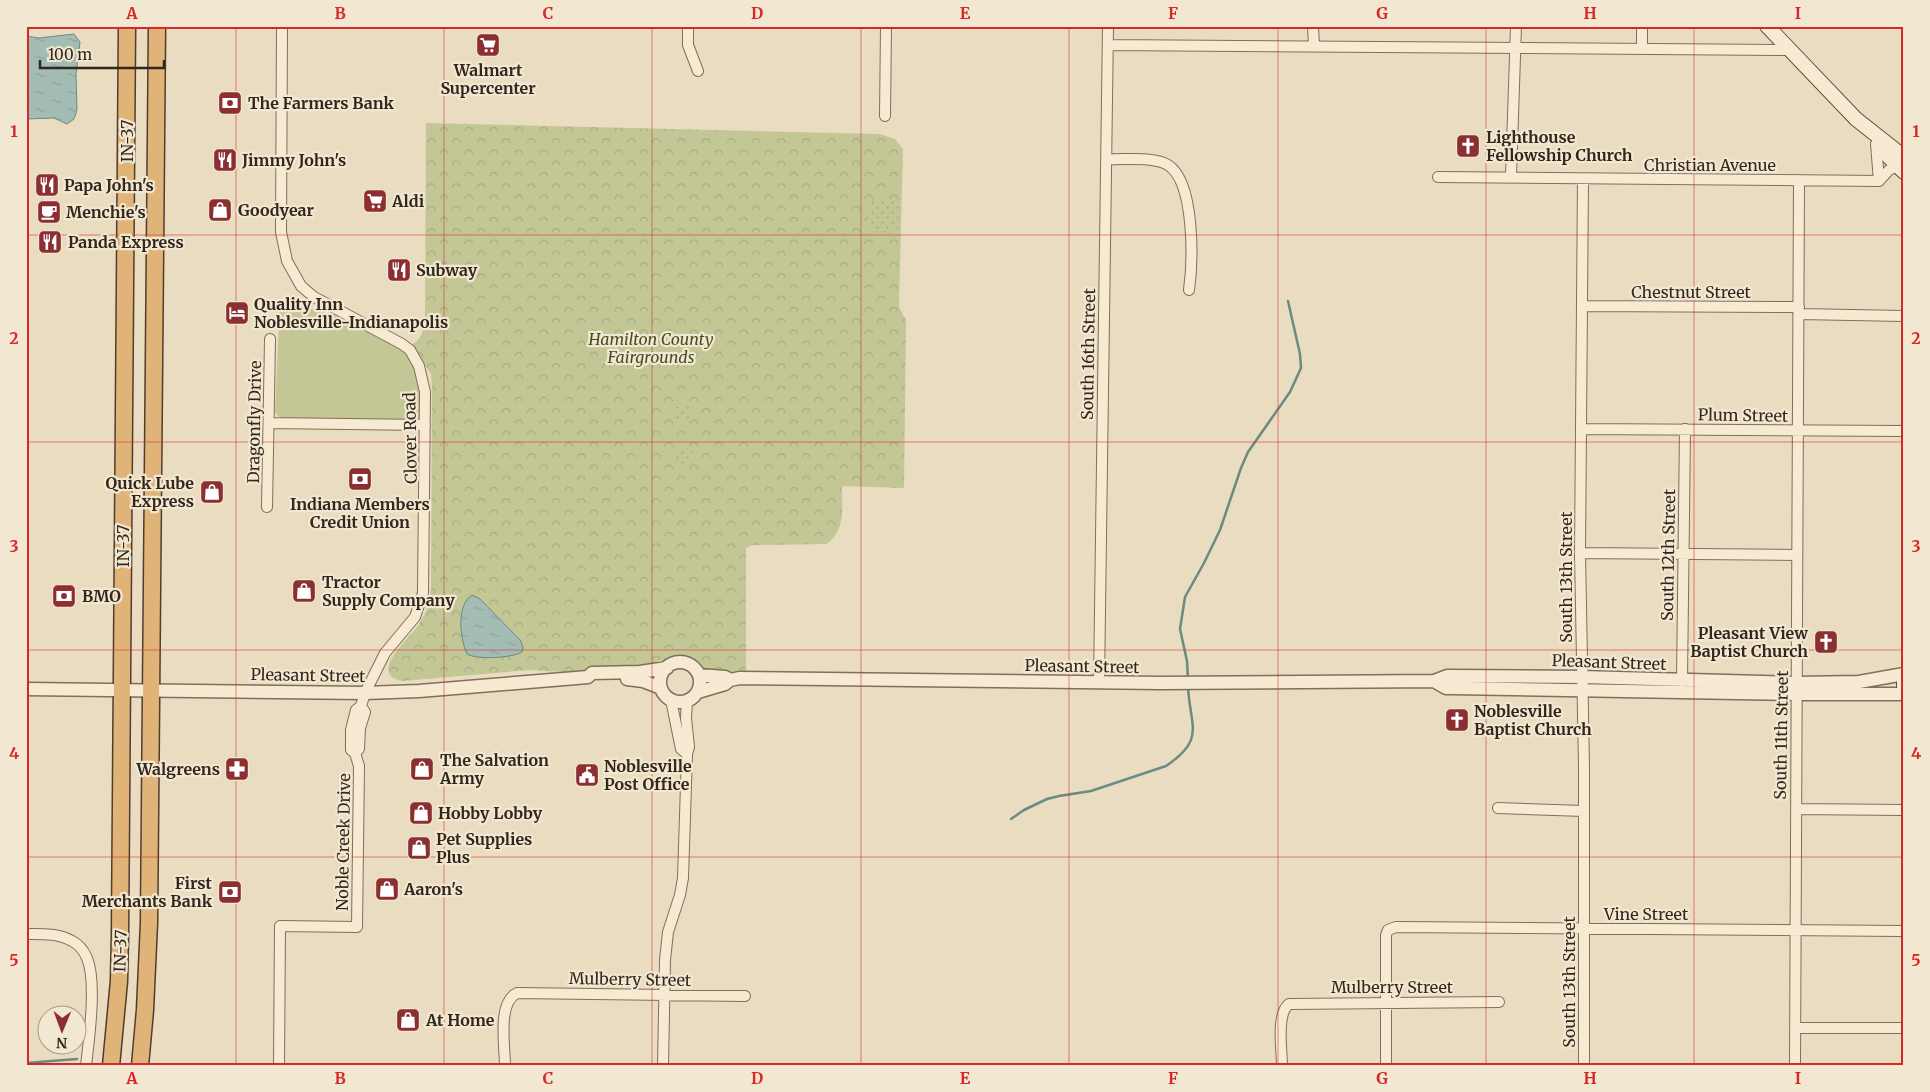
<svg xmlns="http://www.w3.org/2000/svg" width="1930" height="1092" viewBox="0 0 1930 1092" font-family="Merriweather,serif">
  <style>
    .grass { fill: #c3c796 }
    .park { fill: url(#park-crowns) }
    .garden { fill: url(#garden-dots) }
    .water { fill: url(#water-ripples); stroke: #6b8a81 }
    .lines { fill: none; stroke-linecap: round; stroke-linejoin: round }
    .stream { stroke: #6b8a81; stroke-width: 2.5 }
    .minor-casing { stroke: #826e5a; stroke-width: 12 }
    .tertiary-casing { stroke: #826e5a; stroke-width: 15 }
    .secondary-casing { stroke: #644f3d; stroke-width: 16 }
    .trunk-casing { stroke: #503d2e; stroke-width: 19 }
    .minor { stroke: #f6ead3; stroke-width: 10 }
    .tertiary { stroke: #f6ead3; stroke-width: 12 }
    .secondary { stroke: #f6ead3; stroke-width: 14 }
    .trunk { stroke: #e0b479; stroke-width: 16 }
    .grid { fill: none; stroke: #d62828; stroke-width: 1; stroke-opacity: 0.55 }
    .labels { text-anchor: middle; stroke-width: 4.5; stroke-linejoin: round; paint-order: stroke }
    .poi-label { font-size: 16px; font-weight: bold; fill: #33271d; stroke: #f2e7d0; text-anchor: start }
    .street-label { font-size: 16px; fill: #33271d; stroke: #f2e7d0 }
    .park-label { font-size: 16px; font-style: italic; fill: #454e25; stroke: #f2e7d0 }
    .neatline { fill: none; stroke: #d62828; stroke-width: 2 }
    .grid-label { font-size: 16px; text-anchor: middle; font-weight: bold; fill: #d62828 }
  </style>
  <defs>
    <pattern id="park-crowns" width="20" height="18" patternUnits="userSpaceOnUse" patternTransform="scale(1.25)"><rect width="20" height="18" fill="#c3c796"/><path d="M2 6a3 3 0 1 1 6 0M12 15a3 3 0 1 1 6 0" fill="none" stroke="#a8ab81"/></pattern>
    <pattern id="garden-dots" width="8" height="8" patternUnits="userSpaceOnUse" patternTransform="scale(1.25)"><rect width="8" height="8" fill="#c3c796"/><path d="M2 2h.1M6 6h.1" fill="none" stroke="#a8ab81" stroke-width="1.8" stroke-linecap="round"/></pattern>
    <pattern id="water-ripples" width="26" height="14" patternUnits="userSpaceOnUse" patternTransform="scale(1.25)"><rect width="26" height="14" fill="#a3bdb4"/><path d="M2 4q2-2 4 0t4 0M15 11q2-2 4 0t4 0" fill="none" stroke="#8da29a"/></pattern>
  </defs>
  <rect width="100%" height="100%" fill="#eadcc1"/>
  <path class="grass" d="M280 301 334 315 393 343C423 366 420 381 420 416L416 420 282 418 278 416 275 412Z"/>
  <path class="park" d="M426 123 880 134 895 139 903 149 899 307 906 320V326L904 488 842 486C842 508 846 529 827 544L753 545 746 548V672L707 673 698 666 684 660H673L645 670 564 672 529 670 403 681C365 675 412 636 419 624 427 612 430 602 431 587L432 388 431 374 411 345C423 339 424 329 425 316Z"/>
  <path class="garden" d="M869 200H899V231H869Z
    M676 407H692V420H676Z
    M676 448H693L692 465 676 464Z"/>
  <path class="water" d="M74 34 80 42 76 74 77 110 74 119 67 124 54 118 26 119V36L39 38Z
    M472 595 480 599 521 641 523 648 522 652C512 658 477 660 467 654 460 639 456 605 472 595Z"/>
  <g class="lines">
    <path class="stream" d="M1188 679 1187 661 1180 629 1185 597 1204 563 1220 530 1241 468 1248 452 1290 392 1301 368 1300 354 1288 301
      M1011 819 1024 810 1047 799 1059 796 1091 791 1166 766C1206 739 1190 727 1188 687
      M26 1063 77 1059"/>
    <defs>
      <path id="minor" d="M282 26 281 232 287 261 301 286 314 297 402 344 410 350 419 366 425 392 423 593 415 617 385 653 365 693 361 706 356 710 351 730V750L355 753 359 749 360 728 365 712 361 706
        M688 26V45L698 71
        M1313 26 1314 46
        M1642 26V48
        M1108 45 1790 50
        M885 116 886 26
        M1876 144 1879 181
        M1107 159C1123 160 1154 156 1168 165 1195 182 1193 261 1189 290
        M1511 176 1516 26
        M1438 177 1879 181
        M1583 179 1580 553 1584 766V1066
        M1879 181 1889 170 1898 166
        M1583 306 1799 307
        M1799 314 1904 316
        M269 423 425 425
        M1582 429 1904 431
        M267 507 270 339
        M1580 553 1797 555
        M1682 681 1685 429
        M1099 683 1108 26
        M671 700 681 749 687 754
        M1498 808 1584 811
        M1796 809 1904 810
        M26 934C41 934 58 933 72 941 78 944 84 951 87 958 97 982 89 1039 86 1066
        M1795 1028H1904
        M279 1066 280 926 357 927 359 766 355 753
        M505 1066C505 1046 497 1003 517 993L745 996
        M663 1066 665 960 668 932 680 895 683 878 687 754 689 747 686 718 687 701
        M1282 1066C1282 1050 1276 1014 1289 1004L1499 1002
        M1386 1066V935L1388 930 1396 927 1904 931
        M1795 1066 1799 180"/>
      <path id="tertiary" d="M660 682a20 20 0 1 1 40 0a20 20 0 1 1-40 0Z
        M699 675 725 677 730 680
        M627 679 643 681 661 688
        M1434 681 1446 688H1453L1797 694H1904
        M26 689 365 693 419 691 588 677 592 673 640 672 667 668
        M698 692 725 684 730 680 740 678 1161 683 1434 681 1447 676 1582 677 1797 683 1859 682 1904 674"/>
      <path id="secondary" d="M1767 26 1856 119 1904 157
        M1879 147 1904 172
        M1904 677V687"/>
      <path id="trunk" d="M111 1066 119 981 120 934 127 26
        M140 1066 145 1010 149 923 157 26"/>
    </defs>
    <use href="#minor" class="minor-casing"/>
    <use href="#tertiary" class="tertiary-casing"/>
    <use href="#secondary" class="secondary-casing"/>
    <use href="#trunk" class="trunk-casing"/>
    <use href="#minor" class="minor"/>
    <use href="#tertiary" class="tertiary"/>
    <use href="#secondary" class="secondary"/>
    <use href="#trunk" class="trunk"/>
  </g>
  <path class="grid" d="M236 26V1066M444 26V1066M652 26V1066M861 26V1066M1069 26V1066M1278 26V1066M1486 26V1066M1694 26V1066M26 235H1904M26 442H1904M26 650H1904M26 857H1904"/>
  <defs>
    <symbol id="supermarket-square" viewBox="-11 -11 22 22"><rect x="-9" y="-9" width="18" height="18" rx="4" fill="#8c2f32" stroke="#f2e7d0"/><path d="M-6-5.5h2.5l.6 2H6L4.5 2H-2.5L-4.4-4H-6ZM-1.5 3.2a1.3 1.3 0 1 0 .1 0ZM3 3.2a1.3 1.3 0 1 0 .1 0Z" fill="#fff"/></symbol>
    <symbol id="bank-square" viewBox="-11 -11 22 22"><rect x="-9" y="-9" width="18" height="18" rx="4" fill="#8c2f32" stroke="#f2e7d0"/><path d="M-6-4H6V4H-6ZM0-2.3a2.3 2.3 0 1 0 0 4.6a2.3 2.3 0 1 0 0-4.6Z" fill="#fff"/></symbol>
    <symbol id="church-square" viewBox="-11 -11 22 22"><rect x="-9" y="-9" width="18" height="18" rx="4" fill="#8c2f32" stroke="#f2e7d0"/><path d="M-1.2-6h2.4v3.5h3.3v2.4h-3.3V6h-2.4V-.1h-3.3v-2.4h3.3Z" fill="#fff"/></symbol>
    <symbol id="restaurant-square" viewBox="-11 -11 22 22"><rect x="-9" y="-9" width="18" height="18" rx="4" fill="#8c2f32" stroke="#f2e7d0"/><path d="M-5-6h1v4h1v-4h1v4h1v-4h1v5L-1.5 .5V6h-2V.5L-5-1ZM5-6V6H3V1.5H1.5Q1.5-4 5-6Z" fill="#fff"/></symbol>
    <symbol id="shop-square" viewBox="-11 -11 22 22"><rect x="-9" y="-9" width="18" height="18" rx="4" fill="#8c2f32" stroke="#f2e7d0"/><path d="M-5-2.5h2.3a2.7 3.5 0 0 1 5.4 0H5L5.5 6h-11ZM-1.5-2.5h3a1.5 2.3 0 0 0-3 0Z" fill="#fff"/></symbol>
    <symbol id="cafe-square" viewBox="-11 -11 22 22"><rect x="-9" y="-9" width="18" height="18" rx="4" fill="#8c2f32" stroke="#f2e7d0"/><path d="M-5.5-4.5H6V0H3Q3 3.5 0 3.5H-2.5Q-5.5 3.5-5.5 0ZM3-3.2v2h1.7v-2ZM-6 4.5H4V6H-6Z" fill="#fff"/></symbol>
    <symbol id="hotel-square" viewBox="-11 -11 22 22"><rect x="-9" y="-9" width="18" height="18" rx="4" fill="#8c2f32" stroke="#f2e7d0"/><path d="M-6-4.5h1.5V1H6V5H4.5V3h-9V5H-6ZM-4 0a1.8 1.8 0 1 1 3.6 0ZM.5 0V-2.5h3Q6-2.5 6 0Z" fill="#fff"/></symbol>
    <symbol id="pharmacy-square" viewBox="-11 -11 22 22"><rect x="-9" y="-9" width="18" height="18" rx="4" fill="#8c2f32" stroke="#f2e7d0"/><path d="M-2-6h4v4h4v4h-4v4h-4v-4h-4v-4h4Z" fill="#fff"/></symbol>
    <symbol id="civic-square" viewBox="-11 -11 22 22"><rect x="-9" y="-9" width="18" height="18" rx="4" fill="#8c2f32" stroke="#f2e7d0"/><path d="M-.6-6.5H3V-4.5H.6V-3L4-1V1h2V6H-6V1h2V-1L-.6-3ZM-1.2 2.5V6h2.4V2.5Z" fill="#fff"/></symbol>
  </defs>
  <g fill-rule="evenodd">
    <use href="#supermarket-square" x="474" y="31" width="28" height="28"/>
    <use href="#bank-square" x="216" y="89" width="28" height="28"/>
    <use href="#church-square" x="1454" y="132" width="28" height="28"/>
    <use href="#restaurant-square" x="211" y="146" width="28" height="28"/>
    <use href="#restaurant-square" x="33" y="171" width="28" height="28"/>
    <use href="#supermarket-square" x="361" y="187" width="28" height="28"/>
    <use href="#shop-square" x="206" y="196" width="28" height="28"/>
    <use href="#cafe-square" x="35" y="198" width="28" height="28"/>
    <use href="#restaurant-square" x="36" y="228" width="28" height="28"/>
    <use href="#restaurant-square" x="385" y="256" width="28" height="28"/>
    <use href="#hotel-square" x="223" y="299" width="28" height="28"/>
    <use href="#bank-square" x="346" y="465" width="28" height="28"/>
    <use href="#shop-square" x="198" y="478" width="28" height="28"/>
    <use href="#shop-square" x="290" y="577" width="28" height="28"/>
    <use href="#bank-square" x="50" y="582" width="28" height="28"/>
    <use href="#church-square" x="1812" y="628" width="28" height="28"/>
    <use href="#church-square" x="1443" y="706" width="28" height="28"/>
    <use href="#pharmacy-square" x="223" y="755" width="28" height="28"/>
    <use href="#shop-square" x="408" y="755" width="28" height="28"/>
    <use href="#civic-square" x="573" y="761" width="28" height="28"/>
    <use href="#shop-square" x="407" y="799" width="28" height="28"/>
    <use href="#shop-square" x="405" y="834" width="28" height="28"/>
    <use href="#shop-square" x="373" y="875" width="28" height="28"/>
    <use href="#bank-square" x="216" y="878" width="28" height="28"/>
    <use href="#shop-square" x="394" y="1006" width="28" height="28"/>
  </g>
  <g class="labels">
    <g class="poi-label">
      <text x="488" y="76" text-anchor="middle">Walmart<tspan x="488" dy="18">Supercenter</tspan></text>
      <text x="248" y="109">The Farmers Bank</text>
      <text x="1486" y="143">Lighthouse<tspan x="1486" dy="18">Fellowship Church</tspan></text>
      <text x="242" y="166">Jimmy John's</text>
      <text x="64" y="191">Papa John's</text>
      <text x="392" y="207">Aldi</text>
      <text x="238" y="216">Goodyear</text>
      <text x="66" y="218">Menchie's</text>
      <text x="68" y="248">Panda Express</text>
      <text x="416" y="276">Subway</text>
      <text x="254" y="310">Quality Inn<tspan x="254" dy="18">Noblesville-Indianapolis</tspan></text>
      <text x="194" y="489" text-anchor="end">Quick Lube<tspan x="194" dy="18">Express</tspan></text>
      <text x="360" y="510" text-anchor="middle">Indiana Members<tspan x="360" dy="18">Credit Union</tspan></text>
      <text x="322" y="588">Tractor<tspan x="322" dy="18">Supply Company</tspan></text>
      <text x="82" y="602">BMO</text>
      <text x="1808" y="639" text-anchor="end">Pleasant View<tspan x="1808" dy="18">Baptist Church</tspan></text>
      <text x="1474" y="717">Noblesville<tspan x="1474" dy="18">Baptist Church</tspan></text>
      <text x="440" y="766">The Salvation<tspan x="440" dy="18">Army</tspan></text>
      <text x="604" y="772">Noblesville<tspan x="604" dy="18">Post Office</tspan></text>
      <text x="220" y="775" text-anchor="end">Walgreens</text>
      <text x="438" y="819">Hobby Lobby</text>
      <text x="436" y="845">Pet Supplies<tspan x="436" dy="18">Plus</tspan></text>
      <text x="212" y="889" text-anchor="end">First<tspan x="212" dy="18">Merchants Bank</tspan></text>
      <text x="404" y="895">Aaron's</text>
      <text x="426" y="1026">At Home</text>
    </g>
    <g class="street-label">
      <text transform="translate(127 141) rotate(-90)" y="6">IN-37</text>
      <text x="1710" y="171">Christian Avenue</text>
      <text x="1691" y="298">Chestnut Street</text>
      <text transform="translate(1088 354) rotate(-89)" y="6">South 16th Street</text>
      <text transform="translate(1743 415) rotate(1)" y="6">Plum Street</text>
      <text transform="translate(254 422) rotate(-89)" y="6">Dragonfly Drive</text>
      <text transform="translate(410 438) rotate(-91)" y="6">Clover Road</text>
      <text transform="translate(123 546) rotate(-90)" y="6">IN-37</text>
      <text transform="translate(1668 555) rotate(-89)" y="6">South 12th Street</text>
      <text transform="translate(1566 577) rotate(-90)" y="6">South 13th Street</text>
      <text transform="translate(1609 662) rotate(2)" y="6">Pleasant Street</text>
      <text transform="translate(1082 666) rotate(1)" y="6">Pleasant Street</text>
      <text transform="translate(308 675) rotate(1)" y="6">Pleasant Street</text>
      <text transform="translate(1781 735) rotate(-89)" y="6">South 11th Street</text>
      <text transform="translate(343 842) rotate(-89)" y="6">Noble Creek Drive</text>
      <text x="1646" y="920">Vine Street</text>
      <text transform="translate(120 951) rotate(-88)" y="6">IN-37</text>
      <text transform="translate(630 979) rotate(1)" y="6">Mulberry Street</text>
      <text transform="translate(1569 982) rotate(-90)" y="6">South 13th Street</text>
      <text x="1392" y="993">Mulberry Street</text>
    </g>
    <g class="park-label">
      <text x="651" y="345">Hamilton County<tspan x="651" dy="18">Fairgrounds</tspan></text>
    </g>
  </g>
  <rect width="1930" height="1092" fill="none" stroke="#f2e7d0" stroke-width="55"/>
  <g transform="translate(62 1030) rotate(181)"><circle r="24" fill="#f2e7d0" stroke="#a69a88"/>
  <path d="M0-4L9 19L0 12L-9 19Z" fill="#8c2f32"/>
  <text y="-8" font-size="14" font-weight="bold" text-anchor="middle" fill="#33271d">N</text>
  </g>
  <path d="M40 60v8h124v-8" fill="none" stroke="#33271d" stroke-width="2.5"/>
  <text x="48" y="60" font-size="15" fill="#33271d" stroke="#f2e7d0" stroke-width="4" paint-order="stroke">100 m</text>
  <rect x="28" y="28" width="1874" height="1036" class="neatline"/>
  <g class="grid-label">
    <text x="132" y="19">A</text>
    <text x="340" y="19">B</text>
    <text x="548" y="19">C</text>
    <text x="757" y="19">D</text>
    <text x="965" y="19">E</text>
    <text x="1173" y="19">F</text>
    <text x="1382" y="19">G</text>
    <text x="1590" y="19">H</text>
    <text x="1798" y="19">I</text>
    <text x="14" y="137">1</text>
    <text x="1916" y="137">1</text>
    <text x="14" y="344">2</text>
    <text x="1916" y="344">2</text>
    <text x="14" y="552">3</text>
    <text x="1916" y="552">3</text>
    <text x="14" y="759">4</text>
    <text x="1916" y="759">4</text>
    <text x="14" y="966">5</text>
    <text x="1916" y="966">5</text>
    <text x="132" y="1084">A</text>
    <text x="340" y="1084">B</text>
    <text x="548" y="1084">C</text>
    <text x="757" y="1084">D</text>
    <text x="965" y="1084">E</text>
    <text x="1173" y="1084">F</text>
    <text x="1382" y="1084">G</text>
    <text x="1590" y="1084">H</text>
    <text x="1798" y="1084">I</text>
  </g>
</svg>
